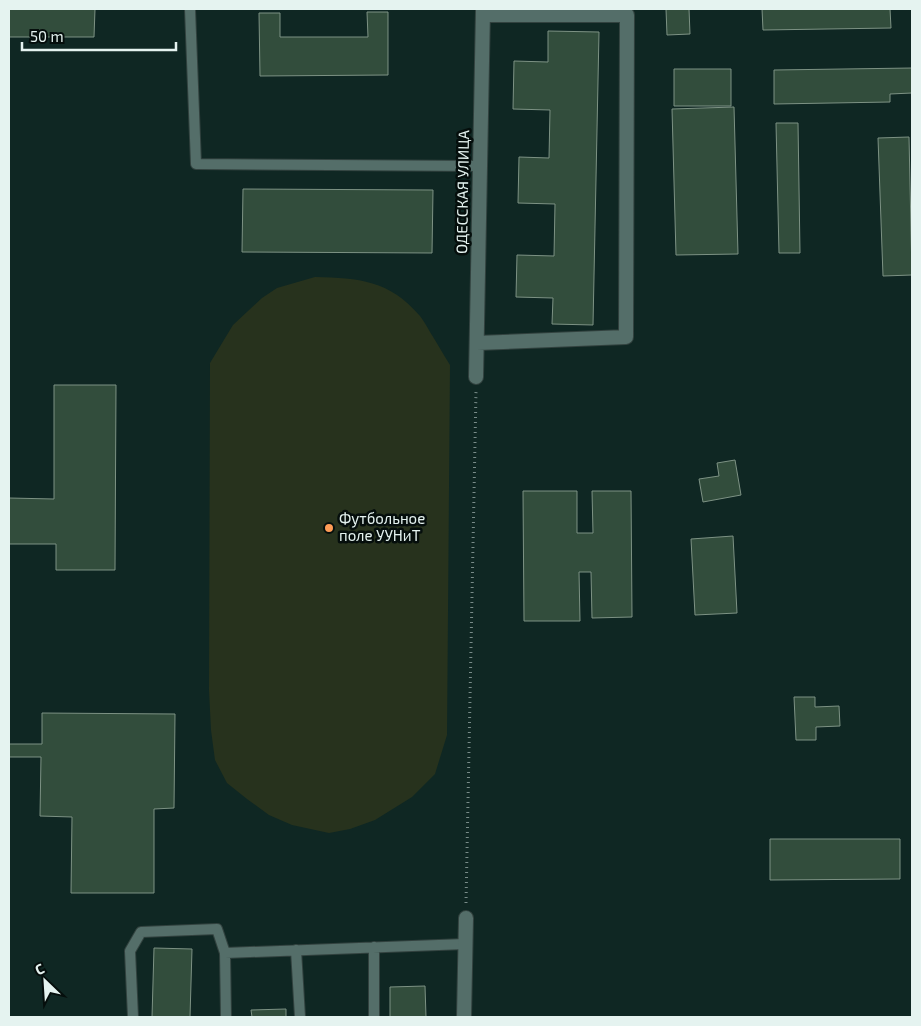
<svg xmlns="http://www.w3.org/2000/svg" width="921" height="1026" viewBox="0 0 921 1026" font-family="'Exo 2',sans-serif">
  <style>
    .green { fill: #27321d }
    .building { fill: #324d3c; stroke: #7d9284 }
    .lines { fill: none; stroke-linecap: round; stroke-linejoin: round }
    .service-casing { stroke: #32423f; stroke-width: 12 }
    .minor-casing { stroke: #32423f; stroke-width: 16 }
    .path { stroke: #798c89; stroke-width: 3; stroke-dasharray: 1 4; stroke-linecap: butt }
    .service { stroke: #546e69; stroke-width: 10 }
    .minor { stroke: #546e69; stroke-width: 14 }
    .poi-dot { fill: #fd9c56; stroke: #050e0c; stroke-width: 2 }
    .labels { text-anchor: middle; stroke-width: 5; stroke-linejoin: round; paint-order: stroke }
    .street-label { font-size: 15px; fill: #e5f3f0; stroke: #050e0c }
    .poi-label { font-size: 15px; fill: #e5f3f0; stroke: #050e0c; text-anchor: start }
  </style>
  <rect width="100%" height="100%" fill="#0f2723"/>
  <path class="green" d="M315 277C359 278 389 280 420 316 424 321 427 327 430 332 437 343 443 354 450 365L447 735 435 774 412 797 375 820 350 829 329 833 292 825 269 815 247 799 227 783 215 760 211 730 209 690 210 363 233 325 262 298 277 288Z"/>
  <path class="building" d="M9 9H95L94 37H9Z
    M666 9H689L690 34 667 35Z
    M762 9H890L891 28 763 30Z
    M367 12H388V75L260 76 259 13H280V37H368Z
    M548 31 599 32 593 325 552 324 553 298 516 297 517 255 554 256 555 204 518 203 519 157 549 158 550 110 513 109 514 61 548 62Z
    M912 68V93L890 94V102L774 104V70Z
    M674 69H731V106H674Z
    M734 107 738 254 676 255 672 109Z
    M776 123H798L800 253H779Z
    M909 137 912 275 883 276 878 138Z
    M243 189 433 190 432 253 242 252Z
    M54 385H116L115 570H56V544H9V498L54 499Z
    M735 460 741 495 703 502 699 479 719 476 717 463Z
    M523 491H577V533H593L592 491H631L632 617 592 618 591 572H579L580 621H524Z
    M733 536 737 613 695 615 691 539Z
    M794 697H815V707L839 706 840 726 816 727V740H796Z
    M42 713 175 714 174 808 154 809V893H71L72 817 40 816 41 757H9V744H42Z
    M770 839H900V879L770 880Z
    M154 948 192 949 190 1017H152Z
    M425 986 426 1017H390V987Z
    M286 1009V1017H252L251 1010Z"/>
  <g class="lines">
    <defs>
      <path id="service" d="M190 9 196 164 480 166
        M374 947V1017
        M296 950 300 1017
        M225 953 226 1017
        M133 1017 130 951 141 932 217 929 225 953 465 944"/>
      <path id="minor" d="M477 343 626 337 627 15H483
        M476 377 483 9
        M464 1017 466 918"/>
    </defs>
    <use href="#service" class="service-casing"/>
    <use href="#minor" class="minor-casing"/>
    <path class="path" d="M466 903 476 392"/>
    <use href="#service" class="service"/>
    <use href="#minor" class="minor"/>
  </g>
  <circle class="poi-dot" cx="329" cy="528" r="5"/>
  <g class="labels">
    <g class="street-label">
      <text transform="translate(463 192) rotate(-89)" y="5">ОДЕССКАЯ УЛИЦА</text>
    </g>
    <g class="poi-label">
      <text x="339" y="524">Футбольное<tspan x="339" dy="17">поле УУНиТ</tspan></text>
    </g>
  </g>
  <rect width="921" height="1026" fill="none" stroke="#e5f3f0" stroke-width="20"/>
  <g transform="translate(45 981) rotate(335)" stroke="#050e0c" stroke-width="4" paint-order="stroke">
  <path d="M0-4L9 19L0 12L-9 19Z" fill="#e5f3f0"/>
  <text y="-8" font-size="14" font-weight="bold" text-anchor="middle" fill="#e5f3f0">С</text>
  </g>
  <path d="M22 42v8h154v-8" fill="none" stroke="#e5f3f0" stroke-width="2.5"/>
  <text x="30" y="42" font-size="15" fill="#e5f3f0" stroke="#050e0c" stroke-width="4" paint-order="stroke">50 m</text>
</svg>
